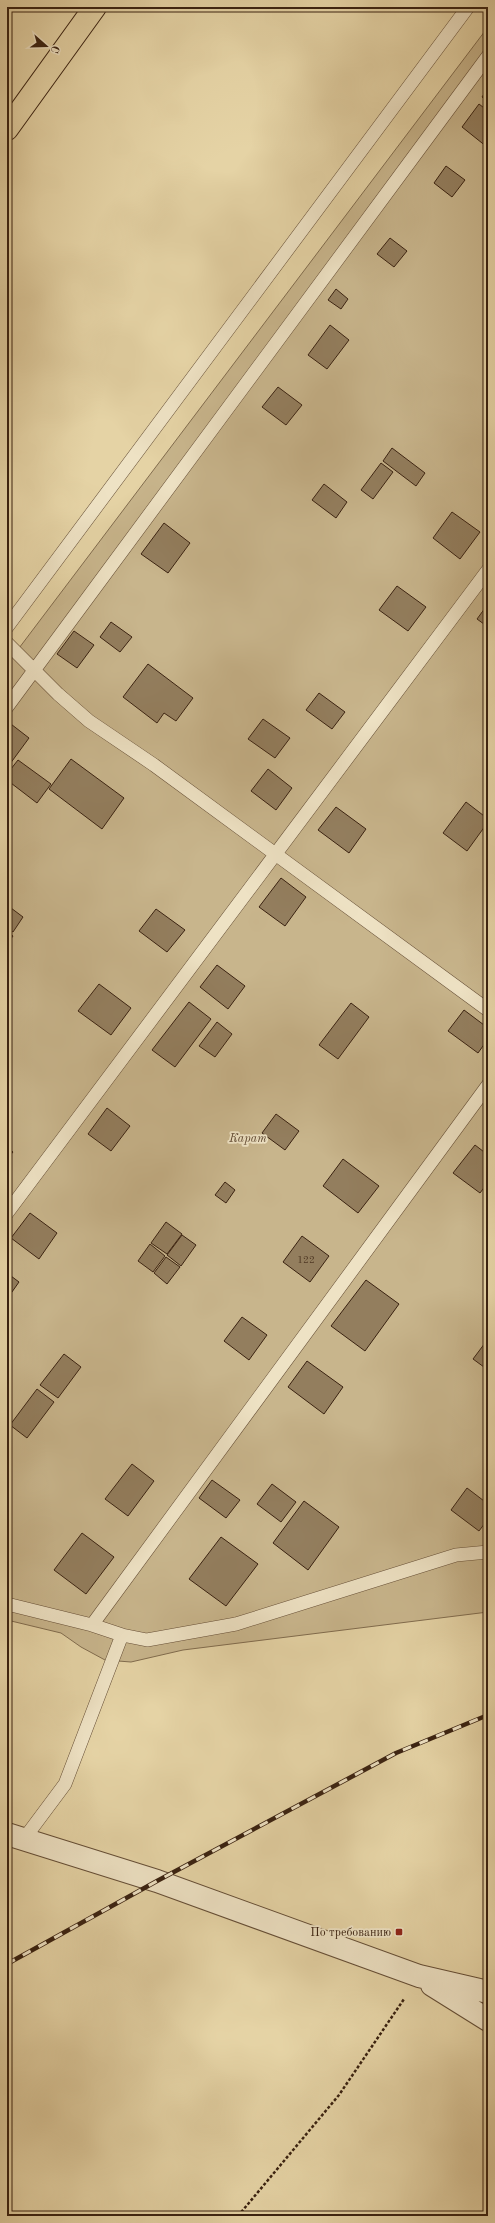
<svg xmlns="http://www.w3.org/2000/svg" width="495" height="2223" viewBox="0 0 495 2223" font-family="'Old Standard TT',serif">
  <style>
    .green { fill: #c8b58c; stroke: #816c4e }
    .building { fill: #937e5e; stroke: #3a2211 }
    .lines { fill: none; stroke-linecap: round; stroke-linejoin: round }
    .lane-casing { stroke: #654e36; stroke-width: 14 }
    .street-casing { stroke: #654e36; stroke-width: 24 }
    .primary-casing { stroke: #3a2211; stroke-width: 24 }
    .path { stroke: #3a2211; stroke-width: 2.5; stroke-dasharray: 3 2; stroke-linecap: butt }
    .lane { stroke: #eee2c4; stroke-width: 13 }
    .street { stroke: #eee2c4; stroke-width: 22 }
    .primary { stroke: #e5d3a5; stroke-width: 22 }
    .rail-casing { stroke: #3a2211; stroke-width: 4.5 }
    .rail { stroke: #eee2c4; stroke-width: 3; stroke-dasharray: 9; stroke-linecap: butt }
    .poi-dot { fill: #8f2418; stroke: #eee2c4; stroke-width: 1.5 }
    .labels { text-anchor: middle; stroke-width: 3.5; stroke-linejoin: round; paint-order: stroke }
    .number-label { font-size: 10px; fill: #503924 }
    .park-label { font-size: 12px; font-style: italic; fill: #5e4730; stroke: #eee2c4 }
    .poi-label { font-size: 12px; fill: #3a2211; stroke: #eee2c4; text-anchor: end }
  </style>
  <rect width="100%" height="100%" fill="#e5d3a5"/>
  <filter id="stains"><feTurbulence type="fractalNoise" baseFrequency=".005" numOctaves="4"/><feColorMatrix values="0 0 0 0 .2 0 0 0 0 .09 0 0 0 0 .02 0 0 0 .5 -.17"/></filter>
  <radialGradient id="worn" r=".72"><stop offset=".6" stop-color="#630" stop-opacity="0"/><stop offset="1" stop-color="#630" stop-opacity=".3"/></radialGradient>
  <path class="green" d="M488 27V1612L183 1650 131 1662 105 1660 81 1647 61 1633 7 1620V664Z"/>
  <path class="building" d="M488 88V102L482 97Z
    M479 104 488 111 487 147 462 127Z
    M446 166 465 180 452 197 434 183Z
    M390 238 407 251 394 267 377 254Z
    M336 289 348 299 341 309 328 300Z
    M330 325 349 340 327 369 308 355Z
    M278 387 302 405 286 425 262 407Z
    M392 448 425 473 416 486 383 461Z
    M381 463 393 472 373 499 361 490Z
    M324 484 347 502 336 518 312 500Z
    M452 512 480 532 460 559 433 538Z
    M164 523 190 543 168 573 141 554Z
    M397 586 426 607 408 631 379 610Z
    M488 604V627L477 619Z
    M111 622 132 637 120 652 100 637Z
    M74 631 94 645 77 668 57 654Z
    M148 664 193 698 176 721 164 713 157 723 123 697Z
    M319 693 345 712 332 729 306 710Z
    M263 719 290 738 275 758 248 739Z
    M7 721 29 738 7 768Z
    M71 759 124 798 102 829 49 789Z
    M18 760 51 784 37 803 7 780V774Z
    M268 769 292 788 276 810 251 791Z
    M466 802 488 819V822L467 851 443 833Z
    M336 807 366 829 349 853 318 830Z
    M281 878 306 897 285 926 259 907Z
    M7 905 23 917 13 932 7 928Z
    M156 909 185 930 167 952 139 931Z
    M7 932 13 936 7 944Z
    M217 965 245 986 228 1009 200 987Z
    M99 984 131 1008 111 1035 78 1011Z
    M189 1002 211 1019 175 1067 152 1050Z
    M351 1003 369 1017 338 1059 319 1045Z
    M464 1010 488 1028V1039L478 1053 448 1031Z
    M217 1022 232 1034 215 1057 199 1046Z
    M107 1108 130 1126 111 1151 88 1134Z
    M276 1114 299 1131 285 1150 262 1133Z
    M475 1145 488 1155V1187L486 1185 480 1193 453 1173Z
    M7 1147 13 1152 7 1159Z
    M343 1159 379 1186 358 1213 323 1186Z
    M225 1182 235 1190 226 1203 215 1195Z
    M30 1213 57 1233 39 1259 11 1238Z
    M166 1222 182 1234 167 1254 151 1243Z
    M182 1235 196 1245 181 1266 167 1255Z
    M302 1236 329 1256 310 1282 283 1262Z
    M150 1244 165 1256 153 1272 138 1261Z
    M166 1257 180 1267 167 1284 154 1273Z
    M7 1273 19 1282 7 1299Z
    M366 1280 399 1304 365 1351 331 1326Z
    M242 1317 267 1335 249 1360 224 1341Z
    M488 1339V1370L473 1359Z
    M64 1354 81 1367 58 1398 40 1385Z
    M307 1361 343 1387 324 1414 288 1387Z
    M37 1389 54 1402 27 1438 10 1425Z
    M132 1464 154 1481 128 1516 105 1499Z
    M212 1480 240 1500 226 1518 199 1498Z
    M272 1484 296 1502 281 1522 257 1504Z
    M467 1488 488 1504V1519L479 1531 451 1510Z
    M304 1501 339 1527 308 1570 273 1543Z
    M82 1533 114 1557 86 1594 54 1570Z
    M221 1537 258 1564 226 1606 189 1579Z"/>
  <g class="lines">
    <defs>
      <path id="lane" d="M7 627 468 7
        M7 643 58 694 89 721 154 765 488 1010
        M7 707 488 56
        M7 1213 488 570
        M7 1604 92 1625 122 1635 147 1640 236 1624 456 1555 488 1552
        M92 1625 488 1085
        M24 1839 65 1784 122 1635"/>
      <path id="street" d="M7 1834 157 1881 419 1976 488 1992
        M432 1985 488 2020"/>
      <path id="primary" d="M7 129 95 7"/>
    </defs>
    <use href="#lane" class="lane-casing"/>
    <use href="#street" class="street-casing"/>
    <use href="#primary" class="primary-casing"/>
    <path class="path" d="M238 2216 339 2095 404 1999"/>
    <use href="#lane" class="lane"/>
    <use href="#street" class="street"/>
    <use href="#primary" class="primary"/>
    <defs>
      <path id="rail" d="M7 1964 157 1881 396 1753 488 1715"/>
    </defs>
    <use href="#rail" class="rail-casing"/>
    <use href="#rail" class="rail"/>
  </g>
  <rect class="poi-dot" x="395" y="1928" width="8" height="8" rx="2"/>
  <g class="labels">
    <g class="number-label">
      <text x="306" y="1263">122</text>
    </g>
    <g class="park-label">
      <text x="248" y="1142">Карат</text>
    </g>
    <g class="poi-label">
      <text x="391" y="1936">По требованию</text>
    </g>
  </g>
  <rect width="495" height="2223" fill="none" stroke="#e5d3a5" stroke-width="24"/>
  <rect x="8" y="8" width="479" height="2207" fill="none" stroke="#3a2211" stroke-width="2"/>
  <rect x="12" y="12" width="471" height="2199" fill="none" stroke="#3a2211"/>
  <g transform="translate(46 46) rotate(110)" stroke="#eee2c4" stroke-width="3" paint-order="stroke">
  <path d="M0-3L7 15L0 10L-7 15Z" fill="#3a2211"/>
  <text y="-6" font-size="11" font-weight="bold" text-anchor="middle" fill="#3a2211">С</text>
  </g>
  <rect width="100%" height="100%" filter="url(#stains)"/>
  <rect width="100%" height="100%" fill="url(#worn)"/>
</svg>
